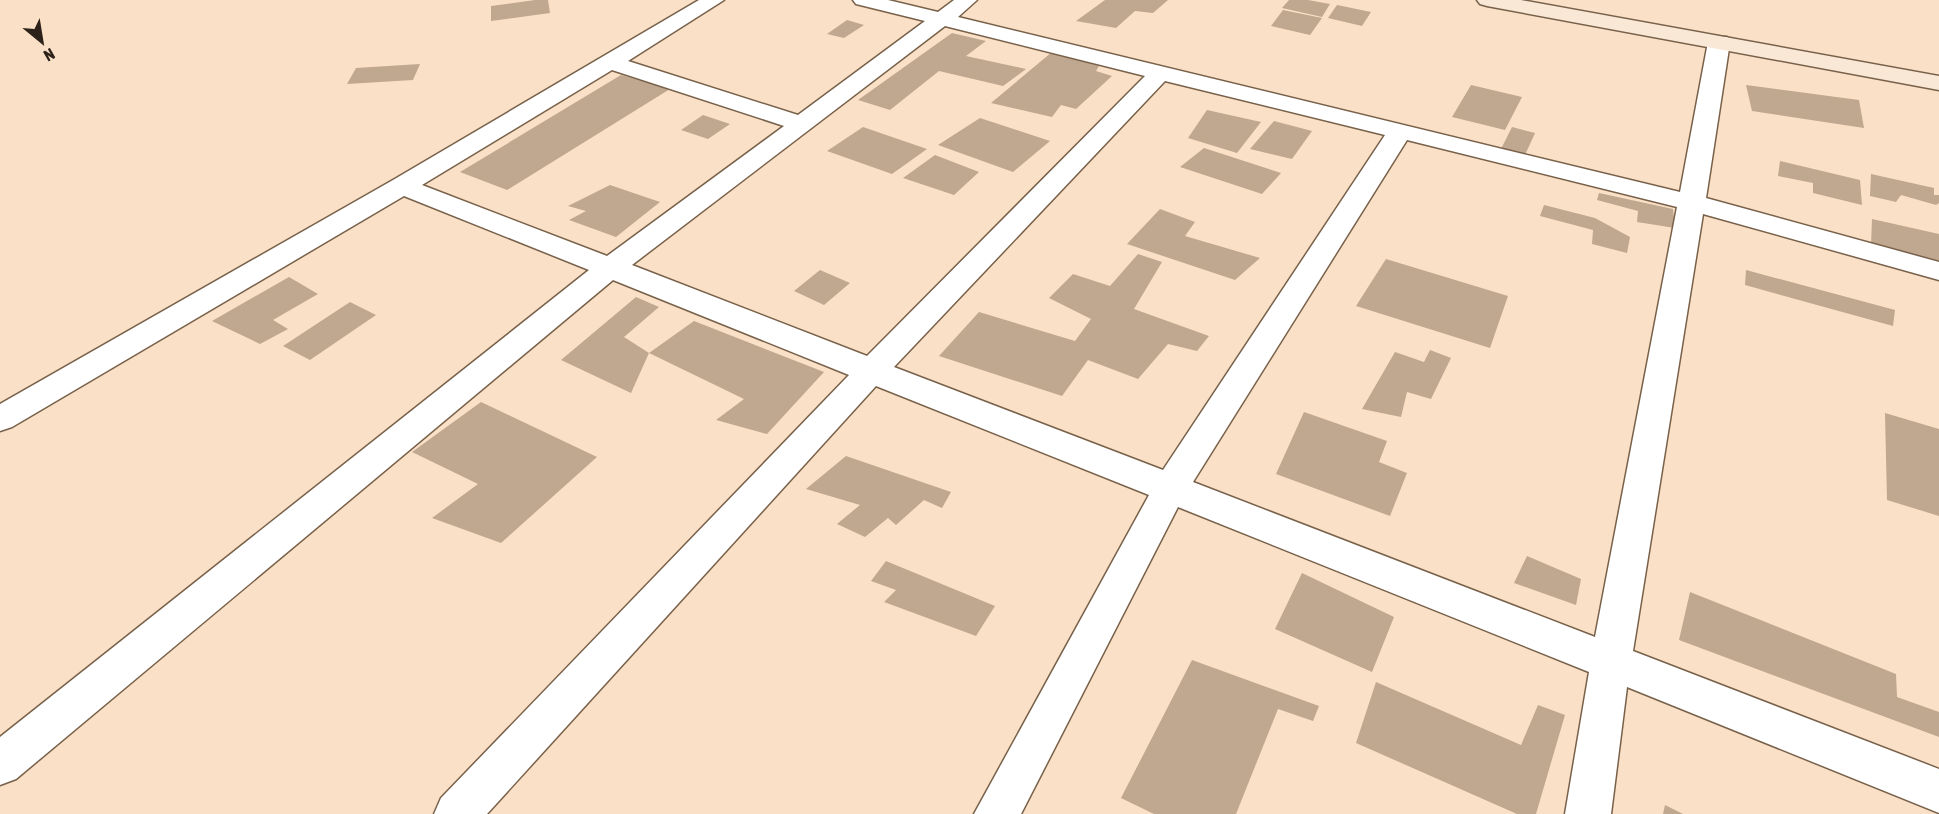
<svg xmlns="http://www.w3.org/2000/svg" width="1939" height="814" viewBox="0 0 1939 814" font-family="'Asap Condensed',sans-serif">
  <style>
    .building { fill: #c0a78f }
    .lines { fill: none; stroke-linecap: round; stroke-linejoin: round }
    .minor-casing { stroke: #78614a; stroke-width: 3 }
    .secondary-casing { stroke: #78614a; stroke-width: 3 }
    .minor { fill: #fff; fill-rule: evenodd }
    .secondary { fill: #fae8d6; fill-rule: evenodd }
  </style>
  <rect width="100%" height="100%" fill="#fae0c6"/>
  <path class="building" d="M535 0H548L550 13 491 21V6Z
    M1105 0H1168L1153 13 1135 11 1116 28 1076 21Z
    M1289 0H1308L1330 4 1322 17 1282 8Z
    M1337 5 1371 12 1362 26 1328 18Z
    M1283 10 1322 18 1310 35 1271 26Z
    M847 20 864 25 844 38 827 34Z
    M952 33 986 41 966 56 1026 69 1003 86 939 71 890 110 858 100Z
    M1052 52 1099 66 1096 71 1112 76 1076 109 1061 105 1052 117 991 103Z
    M420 64 413 80 347 84 356 68Z
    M621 75 670 89 507 190 460 172Z
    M1471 85 1522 97 1505 130 1452 117Z
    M1746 85 1859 100 1864 128 1752 111Z
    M1207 110 1261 122 1237 153 1188 138Z
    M703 115 730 124 708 139 681 130Z
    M980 118 1050 141 1013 172 938 145Z
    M1274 121 1312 131 1292 159 1250 149Z
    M863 127 927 149 892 174 827 151Z
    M1512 127 1535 133 1525 155 1501 149Z
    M1204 148 1281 173 1262 194 1180 167Z
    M935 155 979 172 954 195 903 178Z
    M1780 161 1860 180 1862 205 1813 193V183L1778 176Z
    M1871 174 1934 188V195H1939V203L1936 205 1901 195 1896 202 1870 196Z
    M610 185 660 202 616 237 569 220 586 211 568 206Z
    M1599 193 1673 209 1675 228 1637 222 1638 211 1597 200Z
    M1544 205 1595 218 1630 237 1627 253 1592 244 1593 230 1540 216Z
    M1160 209 1195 222 1185 236 1260 258 1235 280 1127 244Z
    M1872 219 1939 234V261L1871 245Z
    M1138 254 1162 262 1134 309 1209 336 1197 351 1168 344 1138 379 1088 360 1062 396 939 356 979 312 1075 341 1091 319 1049 298 1073 274 1110 286Z
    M1386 259 1508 296 1490 348 1356 306Z
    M820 270 850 283 824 305 794 291Z
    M1746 270 1895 310 1893 326 1745 285Z
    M289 277 318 294 273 320 288 329 260 344 212 321Z
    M636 297 659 307 624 337 649 353 631 393 561 360Z
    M350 302 376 315 310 360 283 346Z
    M694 321 824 372 767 434 716 420 744 399 649 353Z
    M1430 350 1451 358 1431 399 1407 392 1401 417 1362 409 1395 352 1424 362Z
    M481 402 597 457 501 543 432 518 478 484 412 452Z
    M1304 412 1387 441 1379 462 1407 473 1390 516 1276 474Z
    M1885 413 1939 429V516L1887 500Z
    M846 456 951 492 942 508 924 500 896 525 888 518 865 537 837 524 860 505 806 489Z
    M1527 556 1581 579 1576 605 1514 583Z
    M886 561 995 606 976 636 884 602 896 590 871 581Z
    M1302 573 1394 617 1372 672 1275 629Z
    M1690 592 1896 674 1897 697 1939 712V737L1679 640Z
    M1192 660 1319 706 1313 721 1278 709 1236 814H1154L1121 798Z
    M1376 682 1521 745 1538 705 1565 715 1536 814H1517L1356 743Z
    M1665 805 1683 814H1663Z"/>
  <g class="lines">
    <defs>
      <path id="minor" d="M699 0H724L628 61 798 115 925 21 856 4 853 0H888L938 12 954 0H977L958 17 1680 192 1708 42 1711 37H1727L1730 42 1706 198 1939 262V280L1703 214 1633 651 1939 769V813L1627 687 1611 814H1565L1589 672 1178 507 1021 814H974L1149 495 876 386 487 814H434L441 798 849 375 613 280 16 779 0 785V737L589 270 404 196 12 427 0 431V404L393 180ZM945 26 1145 76 867 356 632 265ZM612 70 784 126 607 256 422 185ZM1165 81 1385 135 1163 470 894 367ZM1407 140 1677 207 1595 637 1193 482Z"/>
      <path id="secondary" d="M1477 0H1521L1939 76V90L1487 6 1480 4Z"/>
    </defs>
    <use href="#minor" class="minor-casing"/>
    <use href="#secondary" class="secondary-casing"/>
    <use href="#minor" class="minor"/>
    <use href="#secondary" class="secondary"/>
  </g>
  <g transform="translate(42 42) rotate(150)" stroke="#fae0c6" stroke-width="4.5" paint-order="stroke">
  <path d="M0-4.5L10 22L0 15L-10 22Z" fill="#2c2219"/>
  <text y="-9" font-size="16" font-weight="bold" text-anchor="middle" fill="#2c2219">N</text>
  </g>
</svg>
